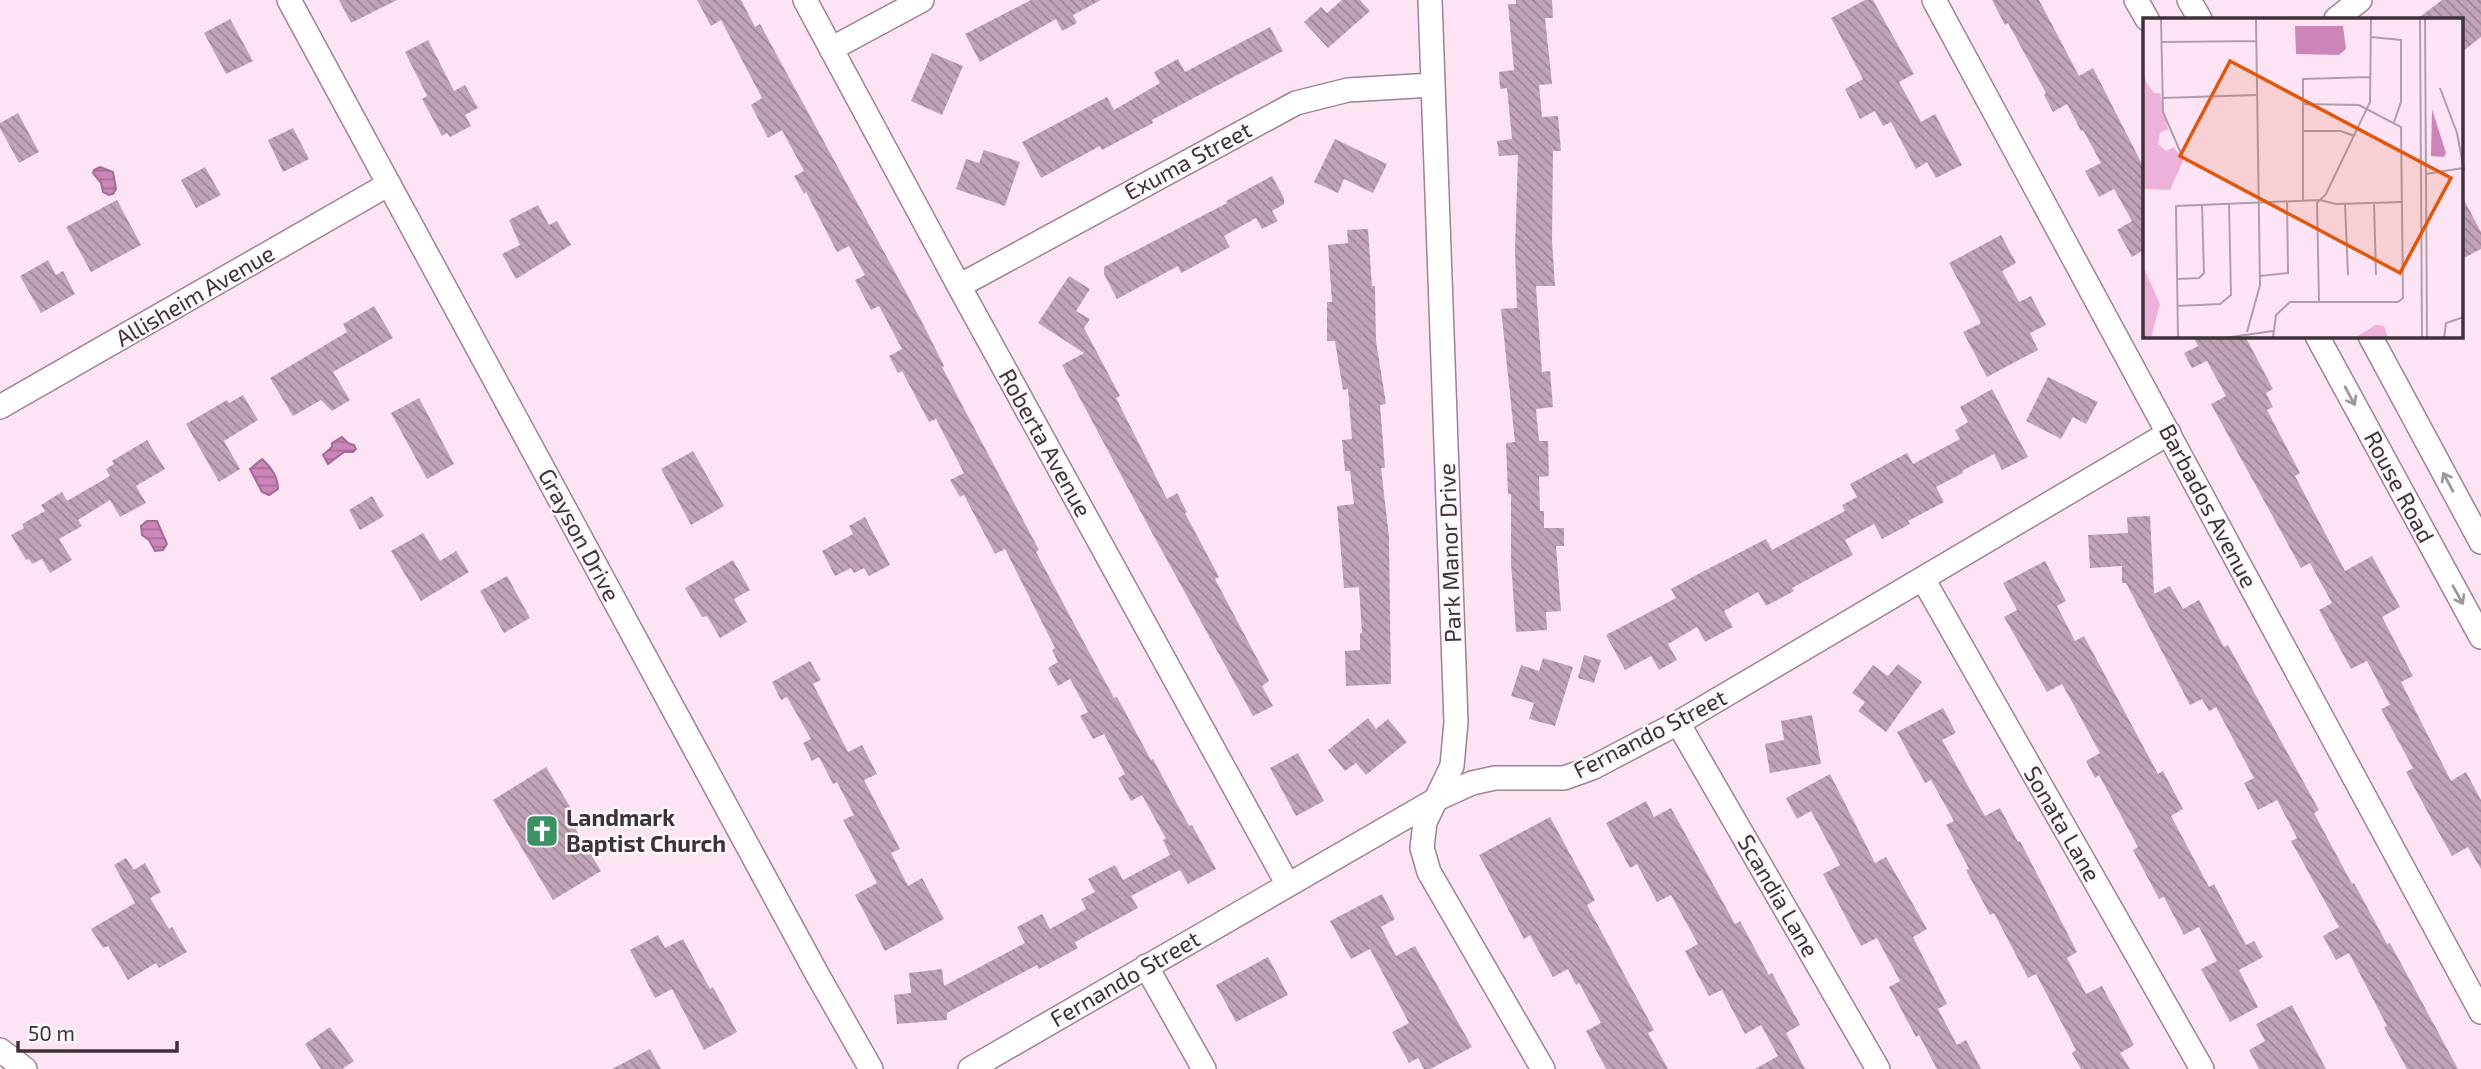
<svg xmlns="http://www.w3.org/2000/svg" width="2481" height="1069" viewBox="0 0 2481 1069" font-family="'Exo 2',sans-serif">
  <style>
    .water { fill: url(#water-rules); stroke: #a16c92; stroke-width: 2 }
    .building { fill: url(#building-back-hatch) }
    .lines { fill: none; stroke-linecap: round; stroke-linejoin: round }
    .minor-casing { stroke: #9e8295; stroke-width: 26 }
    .minor { stroke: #fff; stroke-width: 23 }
    .oneway { stroke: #9e989c }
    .labels { text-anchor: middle; stroke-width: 5; stroke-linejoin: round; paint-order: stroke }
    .street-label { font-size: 23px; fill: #3e323a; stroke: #fef7fc }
    .poi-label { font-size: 23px; font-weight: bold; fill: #3e323a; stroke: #fef7fc; text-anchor: start }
    .inset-road { fill: none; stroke: #b19daa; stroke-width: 2 }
    .view { fill: #e0570e; fill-opacity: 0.15; stroke: #e0570e; stroke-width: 3.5 }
    .inset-edge { fill: none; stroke: #3e323a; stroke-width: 3.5 }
  </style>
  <defs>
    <pattern id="water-rules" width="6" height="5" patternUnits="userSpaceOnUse" patternTransform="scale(1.75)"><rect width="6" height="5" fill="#cb85b8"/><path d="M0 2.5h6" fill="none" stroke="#a66d97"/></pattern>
    <pattern id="building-back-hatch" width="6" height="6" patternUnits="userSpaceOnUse" patternTransform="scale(1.75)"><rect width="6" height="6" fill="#c0a3b7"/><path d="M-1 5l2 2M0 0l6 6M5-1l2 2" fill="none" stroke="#9d8596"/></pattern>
  </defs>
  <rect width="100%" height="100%" fill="#fde4f5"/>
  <path class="water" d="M100 167 113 172 116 189 113 194 109 195 103 192 101 183 93 173 94 170Z
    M342 437 348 443 354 445 356 449 353 452H344L328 464 323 455 332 447V443Z
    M262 459C271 467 278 477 278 489L269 495 262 492 250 469Z
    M147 521H157L167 544 163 550 155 551 149 540 142 535 141 526Z"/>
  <path class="building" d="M339 0H397L351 23Z
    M697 0H741L755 27 760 24 921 320 944 366 942 367 1039 550 1036 552 1080 635 1114 698 1117 697 1151 760 1153 759 1189 826 1192 825 1216 869 1188 884 1180 870 1131 896 1138 908 1075 942 1078 948 1039 969 1037 965 947 1013V1020L897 1024 894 995 911 993 909 973 942 969 944 986 1025 943 1017 927 1042 914 1050 929 1086 909 1081 899 1095 892 1088 879 1115 865 1123 880 1170 855 1163 840 1166 839 1142 795 1131 801 1118 778 1125 774 1104 734 1093 739 1080 716 1088 712 1070 679 1058 686 1048 668 1058 662 1052 650 1055 648 1005 549 995 554 964 495 960 497 950 480 964 473 936 419 929 422 902 371 898 373 889 356 902 349 879 306 871 310 855 280 865 275 849 246 837 252 806 192 804 194 794 176 804 171 782 130 768 138 751 105 762 98 721 20 711 26Z
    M1031 0H1101L1073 15 1077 23 1062 31 1056 19 980 62 965 34Z
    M1342 0H1360L1370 11 1328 48 1304 22 1321 7 1327 13Z
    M1516 0H1552L1553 18H1545L1552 84 1539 85 1542 117 1558 116 1561 151H1553L1552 241 1555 286H1536L1542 372 1550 371 1553 407 1536 409 1539 441H1548L1549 476 1539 477 1540 511H1544V528H1564V546H1556L1561 611 1546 612 1547 630 1516 632 1511 563V494H1508L1506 443 1515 442 1501 309 1517 308 1515 250 1518 155 1499 156 1497 141 1512 139 1507 88 1500 89 1499 72 1514 70 1508 4H1516Z
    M1865 0H1873L1914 74 1899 82 1921 122 1935 114 1962 165 1936 178 1927 162 1916 169 1891 122 1883 126 1875 111 1860 119 1845 89 1863 79 1831 18Z
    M1992 0H2039L2079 76 2093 68 2145 170V249L2132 257 2117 230 2132 221 2114 189 2099 197 2085 171 2101 163 2083 130 2081 131 2067 104 2053 112 2044 95 2046 93 2008 23 2005 25Z
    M2442 0H2481V37L2462 52V19H2417Z
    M230 19 253 61 226 74 204 33Z
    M1270 27 1283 51 1152 120 1153 123 1102 150 1100 146 1041 178 1022 142 1107 97 1114 110 1160 83 1154 72 1178 59 1185 72Z
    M428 40 454 91 465 85 478 108 465 115 471 126 450 137 447 133 442 136 422 99 427 96 405 52Z
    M932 53 963 66 942 115 911 101Z
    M18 113 39 152 19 163 0 128V123Z
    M293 128 309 159 283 172 268 140Z
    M1335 139 1387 164 1373 193 1344 179 1338 193 1314 182Z
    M984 150 1020 162 1005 206 956 189 966 159 979 163Z
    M205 167 221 195 196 208 181 180Z
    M1272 176 1284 198V204L1272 211 1278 221 1262 229 1256 218 1224 236 1230 247 1181 273 1178 266 1117 299 1104 274V267L1227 203 1226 201Z
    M2462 196 2481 232V249L2462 259Z
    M117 200 141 245 91 272 66 227Z
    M538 205 549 225 557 221 571 245 516 279 502 254 520 245 509 220Z
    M1368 229 1372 286H1375L1376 341 1386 404 1380 405 1385 468H1381L1389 537 1391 684 1346 686 1345 651 1360 650V633H1362L1359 587 1344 588 1337 506 1354 504 1350 471H1345L1342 440 1352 439 1348 389 1343 390 1335 341H1327V302H1332L1328 245 1348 243 1347 230Z
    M2001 235 2016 263 2002 271 2019 302 2031 296 2046 325 2030 333 2038 350 1987 377 1963 332 1981 323 1949 263Z
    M48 260 56 275 63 271 75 294 41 313 20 276Z
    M1069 276 1090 289 1076 311 1090 319 1084 328 1120 396 1116 398 1167 499 1177 493 1187 512 1185 513 1219 577 1215 579 1269 681 1262 686 1273 706 1253 716 1151 531 1062 365 1084 353 1038 323Z
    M374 306 393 338 333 372 350 400 332 411 321 400 293 416 270 378 337 338 347 332 343 324Z
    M2193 336H2245L2273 389 2266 393 2273 407 2267 410 2300 473 2295 476 2345 571 2372 556 2400 607 2382 617 2413 676 2401 682 2451 781 2466 772 2481 800V869L2468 847 2452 856 2434 824 2406 772 2413 768 2381 709 2390 705 2367 661 2351 669 2319 610 2332 603 2310 563 2301 568 2211 404 2226 396 2207 361 2192 368 2184 353 2198 346Z
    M2048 377 2098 402 2086 424 2073 417 2061 439 2026 421Z
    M1992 389 2028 457 2002 470 1994 454 1962 471 1963 473 1936 487 1944 502 1908 521 1910 524 1882 539 1874 524 1845 540 1853 555 1792 588 1794 591 1766 606 1758 592 1724 611 1733 627 1705 642 1697 627 1668 644 1677 660 1659 670 1651 656 1625 670 1606 635 1676 598 1671 589 1702 572 1766 539 1772 550 1845 511 1842 505 1857 497 1850 484 1907 453 1913 464 1960 439 1955 430 1968 422 1960 407Z
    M243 395 258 420 224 441 240 469 219 482 186 424 227 400 229 403Z
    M419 398 454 464 427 479 391 413Z
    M147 440 165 469 136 486 146 503 120 517 110 500 78 520 82 526 59 539 72 560 50 573 42 559 32 564 29 559 26 560 11 535 24 528 22 524 45 511 41 505 62 492 67 501 110 476 106 469 114 464 112 461Z
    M693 451 724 506 691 525 661 469Z
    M372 496 384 516 360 530 349 510Z
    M2150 516 2154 594 2170 586 2183 609 2199 600 2224 647 2228 645 2319 810 2314 813 2352 884 2354 883 2387 944 2390 943 2458 1069H2407L2384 1027 2387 1026 2349 953 2336 960 2323 936 2339 927 2291 841 2297 838 2277 800 2258 810 2244 783 2254 778 2216 707 2209 711 2202 699 2190 705 2126 583H2122V566L2090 568 2088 535 2128 533 2127 517Z
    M865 517 890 565 869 576 864 568 854 573 851 568 835 576 822 551 853 534 849 526Z
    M423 533 440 561 456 551 469 572 421 601 391 551Z
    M733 560 750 590 734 599 747 622 720 638 707 616 702 617 685 588Z
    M2045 561 2066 601 2057 606 2075 641 2084 636 2158 774 2163 771 2183 809 2171 816 2209 887 2214 884 2246 945 2254 941 2263 957 2239 970 2258 1007 2230 1022 2201 969 2217 961 2199 927 2184 935 2164 897 2159 899 2133 850 2138 847 2099 775 2095 778 2086 761 2100 753 2071 700 2062 684 2047 692 2004 617 2017 610 2003 583Z
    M507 576 530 618 504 633 480 591Z
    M1584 655 1601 660 1594 683 1578 678Z
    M1543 658 1573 667 1555 726 1529 719 1534 703 1511 696 1521 665 1539 671Z
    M810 661 821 680 813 684 848 752 862 745 877 774 864 780 900 849 891 853 908 886 922 878 944 919 885 951 855 895 877 883 843 820 854 815 837 782 833 784 819 757 812 761 803 743 811 739 787 697 781 700 772 682Z
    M1898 664 1922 682 1886 732 1858 711 1865 702 1852 693 1873 665 1888 676Z
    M1943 708 1956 733 1942 740 1985 816 2000 808 2018 842 2020 841 2077 952 2067 958 2086 994 2102 986 2134 1045 2120 1053 2130 1069H2081L2072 1053 2076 1050 2036 974 2028 978 1994 913 1990 915 1966 870 1969 869 1946 825 1954 821 1931 780 1925 783 1897 732Z
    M1812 715 1821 764 1770 773 1765 744 1784 740 1781 721Z
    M1368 718 1376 729 1388 719 1407 742 1366 775 1356 763 1345 771 1328 750Z
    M1298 753 1324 801 1296 816 1270 768Z
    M546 767 572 810 566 813 601 871 553 900 493 800Z
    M1830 774 1875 863 1886 857 1927 929 1913 937 1947 1004 1938 1009 1957 1045 1966 1040 1981 1069H1937L1919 1035 1916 1037 1889 987 1900 981 1877 938 1861 946 1823 874 1840 865 1811 811 1797 819 1786 798Z
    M1646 801 1654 817 1671 808 1735 924 1740 921 1769 975 1772 973 1800 1025 1786 1033 1805 1069H1755L1778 1056 1761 1025 1745 1034 1722 990 1709 996 1685 951 1698 944 1671 895 1657 902 1637 864 1630 868 1606 823Z
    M1550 817 1595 900 1587 905 1654 1030 1648 1033 1668 1069H1606L1586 1031 1601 1023 1579 983 1576 985 1568 969 1553 977 1530 935 1524 939 1479 855Z
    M126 858 134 870 145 863 161 892 150 898 169 929 172 927 187 952 159 968 156 963 128 980 108 946 103 948 91 929 135 903 114 865Z
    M1382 894 1395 919 1381 927 1396 956 1415 946 1472 1047 1430 1069H1424L1418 1058 1409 1063 1392 1032 1409 1023 1370 949 1351 959 1330 921Z
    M658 935 665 948 683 939 710 989 713 987 737 1032 704 1050 672 989 655 998 630 950Z
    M1268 957 1288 995 1236 1022 1216 985Z
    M2292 1005 2326 1069H2259L2249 1050 2265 1041 2256 1024Z
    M330 1027 354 1061 342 1069H321L305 1044Z
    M650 1049 661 1069H612Z"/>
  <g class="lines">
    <defs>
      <path id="minor" d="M289 0 817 974 871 1069
        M805 0 959 286 1288 885
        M1430 0 1456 722 1452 766 1425 822 1422 848 1429 872 1543 1069
        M1934 0 2481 1012
        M2136 0 2147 19
        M2189 0 2200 19
        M2336 19 2360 0
        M831 49 922 0
        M959 286 1296 103 1348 90 1432 85
        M2317 336 2481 637
        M2370 336 2481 542
        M0 407 389 184
        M1923 579 2202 1069
        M1678 723 1878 1069
        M1146 966 1204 1069
        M0 1050 25 1069
        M970 1069 1437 799 1472 783 1495 778H1564L1592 768 1678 723 2169 433"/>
    </defs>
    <use href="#minor" class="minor-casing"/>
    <use href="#minor" class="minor"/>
  </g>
  <defs><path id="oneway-shaft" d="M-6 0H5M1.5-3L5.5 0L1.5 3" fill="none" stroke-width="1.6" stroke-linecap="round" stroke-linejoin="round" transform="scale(1.75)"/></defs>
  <g class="oneway">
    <use href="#oneway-shaft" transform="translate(2350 396) rotate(62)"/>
    <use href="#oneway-shaft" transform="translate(2448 482) rotate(-118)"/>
    <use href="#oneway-shaft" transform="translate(2458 595) rotate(61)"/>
  </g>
  <defs>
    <symbol id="church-square" viewBox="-11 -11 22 22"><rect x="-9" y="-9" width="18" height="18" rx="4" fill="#3d9265" stroke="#fef7fc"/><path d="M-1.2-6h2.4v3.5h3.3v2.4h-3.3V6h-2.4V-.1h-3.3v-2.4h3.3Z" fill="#fff"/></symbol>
  </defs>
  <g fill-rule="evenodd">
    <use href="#church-square" x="523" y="812" width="38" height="38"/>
  </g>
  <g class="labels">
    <g class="street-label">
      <text transform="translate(1188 161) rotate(-28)" y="8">Exuma Street</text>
      <text transform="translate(195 296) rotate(-30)" y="8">Allisheim Avenue</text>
      <text transform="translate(1045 443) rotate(61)" y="8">Roberta Avenue</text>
      <text transform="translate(2399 487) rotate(62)" y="8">Rouse Road</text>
      <text transform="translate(2208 506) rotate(62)" y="8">Barbados Avenue</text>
      <text transform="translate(579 535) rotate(62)" y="8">Grayson Drive</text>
      <text transform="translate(1450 553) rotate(-92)" y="8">Park Manor Drive</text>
      <text transform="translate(1650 734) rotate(-27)" y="8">Fernando Street</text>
      <text transform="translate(2062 824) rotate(60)" y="8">Sonata Lane</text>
      <text transform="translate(1778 896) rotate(60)" y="8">Scandia Lane</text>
      <text transform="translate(1125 979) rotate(-30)" y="8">Fernando Street</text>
    </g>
    <g class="poi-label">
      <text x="566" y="826">Landmark<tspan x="566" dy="26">Baptist Church</tspan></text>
    </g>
  </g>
  <g transform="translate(2143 18)">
    <rect width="320" height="320" fill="#fde4f5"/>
    <path d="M0 50 3 64 11 75H17L25 111 17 115 15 126 23 133 31 129 40 143 27 172 0 171ZM0 248 17 286 8 320H0ZM232 307 241 308 245 320H212Z" fill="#edb2dc"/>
    <path d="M152 8H200L203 31 196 37 153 36ZM289 91 303 135 301 139 288 138Z" fill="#cb85b8"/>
    <path class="inset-road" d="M18 1 20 94 40 140M277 1 279 320M282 1 284 320M228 19 258 22V84L251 104M19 24 113 23M297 70 314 115 321 152M20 80 113 77M159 113H198L211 118M283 156 320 150M160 182V61L228 59M231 185 233 257M202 186 205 257M117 258 145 255 144 183M34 261 56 260 61 255 59 186M176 283 174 185 183 176 227 84 228 1M34 288 77 286 88 277 86 185M104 314 117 267 113 1M35 320 33 188 177 182 193 186 260 184M81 320 130 313M130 320 133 297 147 284H255L260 280 258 109 216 87 159 86M301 320 303 305 321 299"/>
    <path class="view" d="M87 43 308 160 257 255 37 138Z"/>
    <rect width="320" height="320" class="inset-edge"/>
  </g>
  <path d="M18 1041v10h159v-10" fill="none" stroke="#3e323a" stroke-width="3.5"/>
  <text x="28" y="1041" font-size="21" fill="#3e323a" stroke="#fef7fc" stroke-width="5" paint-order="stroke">50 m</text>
</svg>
